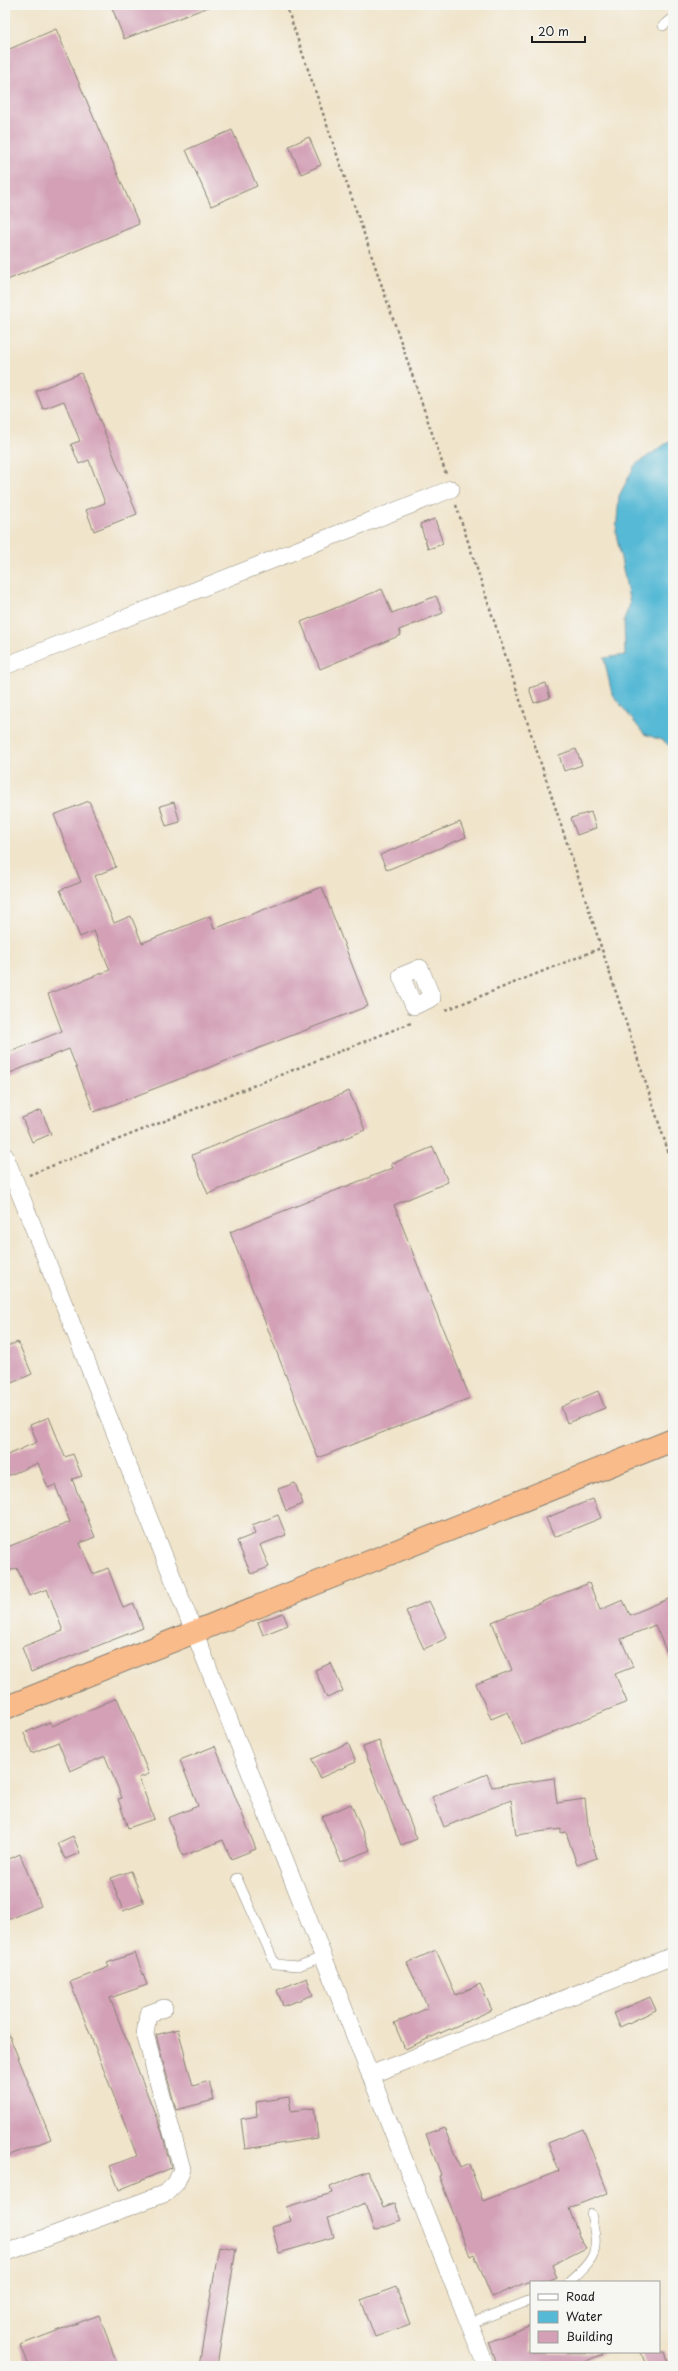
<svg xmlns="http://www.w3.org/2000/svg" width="678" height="2371" viewBox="0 0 678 2371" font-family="'Playpen Sans',sans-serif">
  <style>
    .water { fill: #56b9d5; stroke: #396a78 }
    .building { fill: #d3a0b6 }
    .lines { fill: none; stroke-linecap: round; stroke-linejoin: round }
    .service-casing { stroke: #868073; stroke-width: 10 }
    .minor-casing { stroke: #868073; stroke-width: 18 }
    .trunk-casing { stroke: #868073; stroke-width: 24 }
    .path { stroke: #868073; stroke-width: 2.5; stroke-dasharray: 3 3; stroke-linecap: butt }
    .service { stroke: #fff; stroke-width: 9 }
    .minor { stroke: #fff; stroke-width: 17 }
    .trunk { stroke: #fabb8b; stroke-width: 22 }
  </style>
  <rect width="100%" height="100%" fill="#f6f6f2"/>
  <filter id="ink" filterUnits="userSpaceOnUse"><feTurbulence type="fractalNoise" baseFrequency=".025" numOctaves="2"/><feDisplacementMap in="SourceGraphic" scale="8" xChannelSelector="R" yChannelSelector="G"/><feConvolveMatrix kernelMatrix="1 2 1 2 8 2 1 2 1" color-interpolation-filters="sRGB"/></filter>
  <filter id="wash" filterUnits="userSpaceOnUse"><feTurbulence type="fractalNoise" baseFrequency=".012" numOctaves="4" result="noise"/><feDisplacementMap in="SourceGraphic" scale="16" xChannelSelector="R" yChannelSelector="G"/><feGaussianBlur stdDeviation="0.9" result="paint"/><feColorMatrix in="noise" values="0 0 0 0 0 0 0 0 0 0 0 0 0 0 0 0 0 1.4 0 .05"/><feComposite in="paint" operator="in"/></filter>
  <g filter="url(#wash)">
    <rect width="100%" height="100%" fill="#f0e4ca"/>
    <path class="water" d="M673 439V750L664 741 644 734 612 694 604 658 625 655 624 619 630 604 616 533 619 496 635 465Z"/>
    <g id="blocks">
      <path class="building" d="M111 5H211V6L124 39Z
        M56 29 139 224 5 281V51Z
        M232 130 257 186 211 206 186 150Z
        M309 137 321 165 301 174 289 146Z
        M81 373 137 514 94 531 86 510 105 503 89 460 79 464 71 444 80 441 64 401 43 409 36 391Z
        M435 519 443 544 428 549 420 524Z
        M382 589 392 613 436 596 443 613 399 630 401 635 320 669 301 622Z
        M546 683 550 698 534 703 529 688Z
        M576 749 582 765 564 771 559 755Z
        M89 801 116 867 95 876 114 923 131 916 142 943 210 916 214 929 322 887 368 1006 94 1112 69 1049 5 1075V1054L62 1031 48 994 110 970 94 931 80 937 60 890 81 882 54 815Z
        M174 802 180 822 166 826 160 806Z
        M591 812 596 828 577 835 571 818Z
        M460 822 466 837 387 870 380 855Z
        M349 1091 365 1130 208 1194 192 1155Z
        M41 1110 51 1134 32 1142 22 1118Z
        M433 1147 448 1182 394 1205 470 1398 318 1458 230 1232 393 1168 391 1164Z
        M18 1342 32 1374 5 1386V1347Z
        M598 1391 605 1408 567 1423 561 1407Z
        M49 1417 65 1457 73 1454 82 1476 72 1479 95 1537 80 1543 93 1574 108 1568 123 1608 134 1604 143 1628 31 1672 22 1647 63 1631 47 1589 29 1596 17 1568 5 1573V1548L70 1522 55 1485 48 1488 38 1463 5 1477V1456L37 1442 30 1425Z
        M295 1483 303 1504 286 1511 278 1489Z
        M593 1499 601 1518 554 1537 546 1518Z
        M278 1515 286 1535 260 1545 269 1567 251 1574 237 1541 255 1534 252 1525Z
        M589 1583 600 1610 623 1600 630 1615 673 1597V1667L655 1625 621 1639 633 1667 615 1674 627 1702 522 1745 508 1712 491 1719 476 1684 512 1670 492 1622Z
        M429 1601 447 1638 424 1649 406 1611Z
        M283 1613 288 1625 263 1635 258 1622Z
        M331 1663 343 1691 327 1698 315 1670Z
        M117 1698 149 1774 139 1778 154 1819 128 1828 118 1799 122 1798 105 1756 70 1771 58 1742 32 1753 24 1733 50 1722 52 1726Z
        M379 1741 417 1839 401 1845 363 1747Z
        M348 1743 356 1762 320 1778 312 1759Z
        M215 1746 256 1849 231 1859 223 1840 183 1856 168 1818 198 1806 180 1760Z
        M487 1774 492 1787 554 1778 557 1803 585 1799 589 1834 597 1858 577 1865 566 1832 561 1833V1829L516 1835 511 1800 444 1827 432 1797Z
        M351 1804 370 1850 341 1862 322 1817Z
        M73 1836 80 1853 65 1859 58 1843Z
        M20 1854 41 1906 5 1921V1861Z
        M131 1871 144 1903 123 1911 111 1878Z
        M436 1950 456 1995 480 1984 492 2010 405 2049 394 2023 428 2008 407 1963Z
        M135 1953 147 1985 110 1998 162 2132 171 2168 119 2190 110 2166 137 2156 70 1982 109 1967 107 1963Z
        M307 1978 313 1995 283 2006 277 1990Z
        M650 1997 656 2010 620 2027 614 2013Z
        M5 2025 51 2139 5 2157Z
        M178 2029 193 2086 209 2081 214 2100 176 2110 156 2035Z
        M289 2097 291 2111 314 2108 318 2138 245 2149 241 2119 257 2116 256 2102Z
        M444 2127 460 2168 469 2164 483 2201 559 2171 548 2143 583 2129 608 2193 569 2208 579 2237 586 2248 552 2265 557 2278 548 2282H527L492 2297 474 2254 470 2256 439 2176 441 2175 426 2134Z
        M368 2171 383 2207 395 2203 401 2221 374 2231 365 2203 328 2218 334 2237 279 2253 272 2227 291 2221 286 2207 332 2193 330 2187Z
        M219 2246 236 2249 217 2366H199Z
        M396 2287 410 2324 375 2337 361 2300Z
        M99 2315 118 2366H28L20 2345Z
        M531 2325V2352L606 2353 573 2366H498L489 2342Z
        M641 2352H665L670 2366H646Z"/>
    </g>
  </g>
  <g filter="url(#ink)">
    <use href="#blocks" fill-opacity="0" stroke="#868073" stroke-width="1"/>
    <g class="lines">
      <defs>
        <path id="service" d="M663 26 673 18
          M237 1878 275 1964 298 1966 323 1957
          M569 2282C598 2256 599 2251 591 2214
          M469 2324 531 2300"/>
        <path id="minor" d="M5 666 451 489
          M420 968 432 998 414 1006 401 976Z
          M5 1156 486 2366
          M370 2075 673 1956
          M5 2253 166 2193 176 2183 182 2169 145 2034 148 2014 164 2008"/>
        <path id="trunk" d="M5 1708 673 1440"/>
      </defs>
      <use href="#service" class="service-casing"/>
      <use href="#minor" class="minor-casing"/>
      <use href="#trunk" class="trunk-casing"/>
      <path class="path" d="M286 5 446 474
        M456 505 673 1166
        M446 1010 601 948
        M29 1175 411 1023"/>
      <use href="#service" class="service"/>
      <use href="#minor" class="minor"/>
      <use href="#trunk" class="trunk"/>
    </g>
  </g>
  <rect width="678" height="2371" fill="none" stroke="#f6f6f2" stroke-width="20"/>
  <rect x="530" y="2281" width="130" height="72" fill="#f6f6f2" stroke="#9f9f9c"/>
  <rect x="538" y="2294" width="20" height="6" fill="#ffffff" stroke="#9f9f9c"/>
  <text x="566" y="2301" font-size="12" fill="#1c1c1c">Road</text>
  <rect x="538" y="2311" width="20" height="12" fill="#56b9d5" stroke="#9f9f9c"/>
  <text x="566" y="2321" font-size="12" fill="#1c1c1c">Water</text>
  <rect x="538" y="2331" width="20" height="12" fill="#d3a0b6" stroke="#9f9f9c"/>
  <text x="566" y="2341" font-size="12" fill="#1c1c1c">Building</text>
  <path d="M532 36v6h53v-6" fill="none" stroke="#1c1c1c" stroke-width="2"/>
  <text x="538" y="36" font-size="12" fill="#1c1c1c" stroke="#f6f6f2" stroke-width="3" paint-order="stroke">20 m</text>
</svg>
